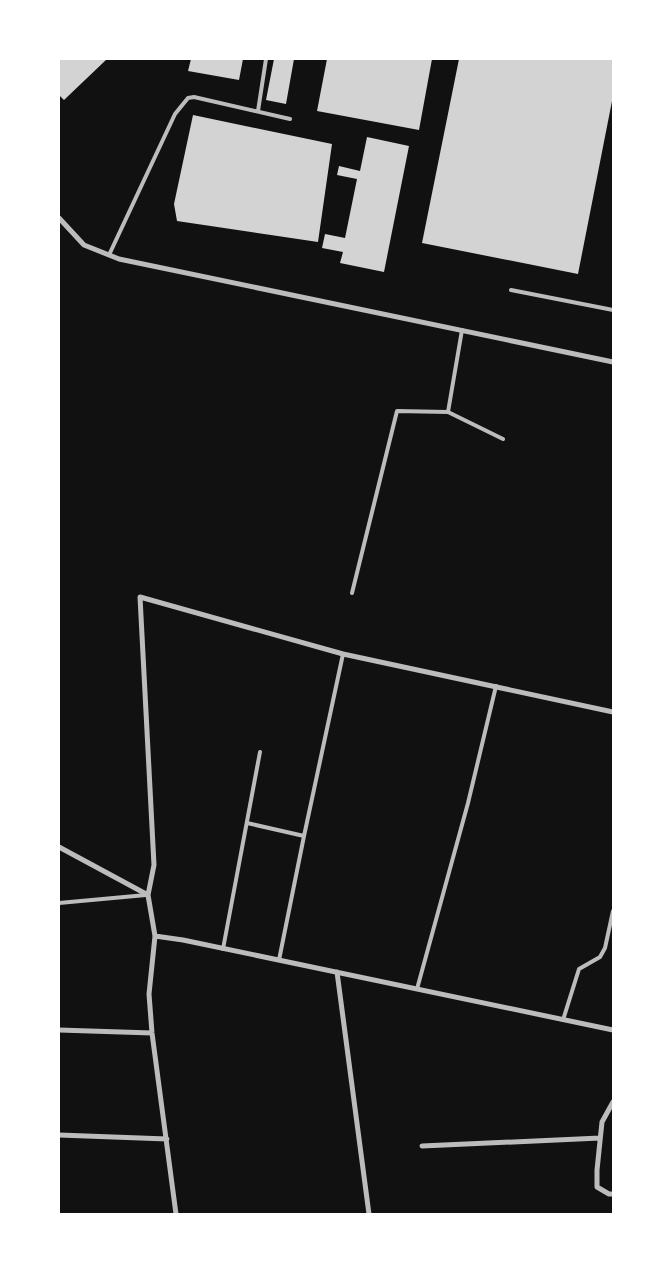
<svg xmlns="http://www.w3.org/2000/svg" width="672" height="1273" viewBox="0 0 672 1273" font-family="Raleway,sans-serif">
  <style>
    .building { fill: #d3d3d3 }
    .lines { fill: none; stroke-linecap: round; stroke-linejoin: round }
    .service { stroke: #bcbcbc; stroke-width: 4 }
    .minor { stroke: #bcbcbc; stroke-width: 5 }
  </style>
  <rect width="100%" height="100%" fill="#111"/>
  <path class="building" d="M59 59H107L64 100 59 95Z
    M191 59H243L239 80 188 71Z
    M274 59H294L286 104 266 100Z
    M327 59H432L419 130 317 111Z
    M459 59H613V96L578 274 422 243Z
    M193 115 332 144 318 242 177 221 174 204Z
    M367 137 409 146 384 272 340 263 343 252 322 248 325 234 345 238 357 179 337 175 339 166 360 171Z"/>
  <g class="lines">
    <path class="service" d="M258 111 266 59
      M109 255 175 114 188 98 194 97 290 119
      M511 290 613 310
      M448 412 503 439
      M352 593 397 411 448 412 462 330
      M247 823 304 836 279 960
      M304 836 343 654
      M59 903 146 895
      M223 949 260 752
      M417 989 468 803 496 686
      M563 1020 579 969 600 957 605 948 613 911"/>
    <path class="minor" d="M59 218 84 245 119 259 613 362
      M59 847 148 895 155 936 149 994 152 1033 176 1214
      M148 895 154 865 140 597 343 654 613 712
      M155 936 183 940 613 1030
      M337 972 369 1214
      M59 1030 152 1033
      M613 1102 602 1122 597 1170V1187L609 1194H613
      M59 1135 167 1139
      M422 1146 600 1138"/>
  </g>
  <rect width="672" height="1273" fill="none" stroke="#ffffff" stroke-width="120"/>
</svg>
